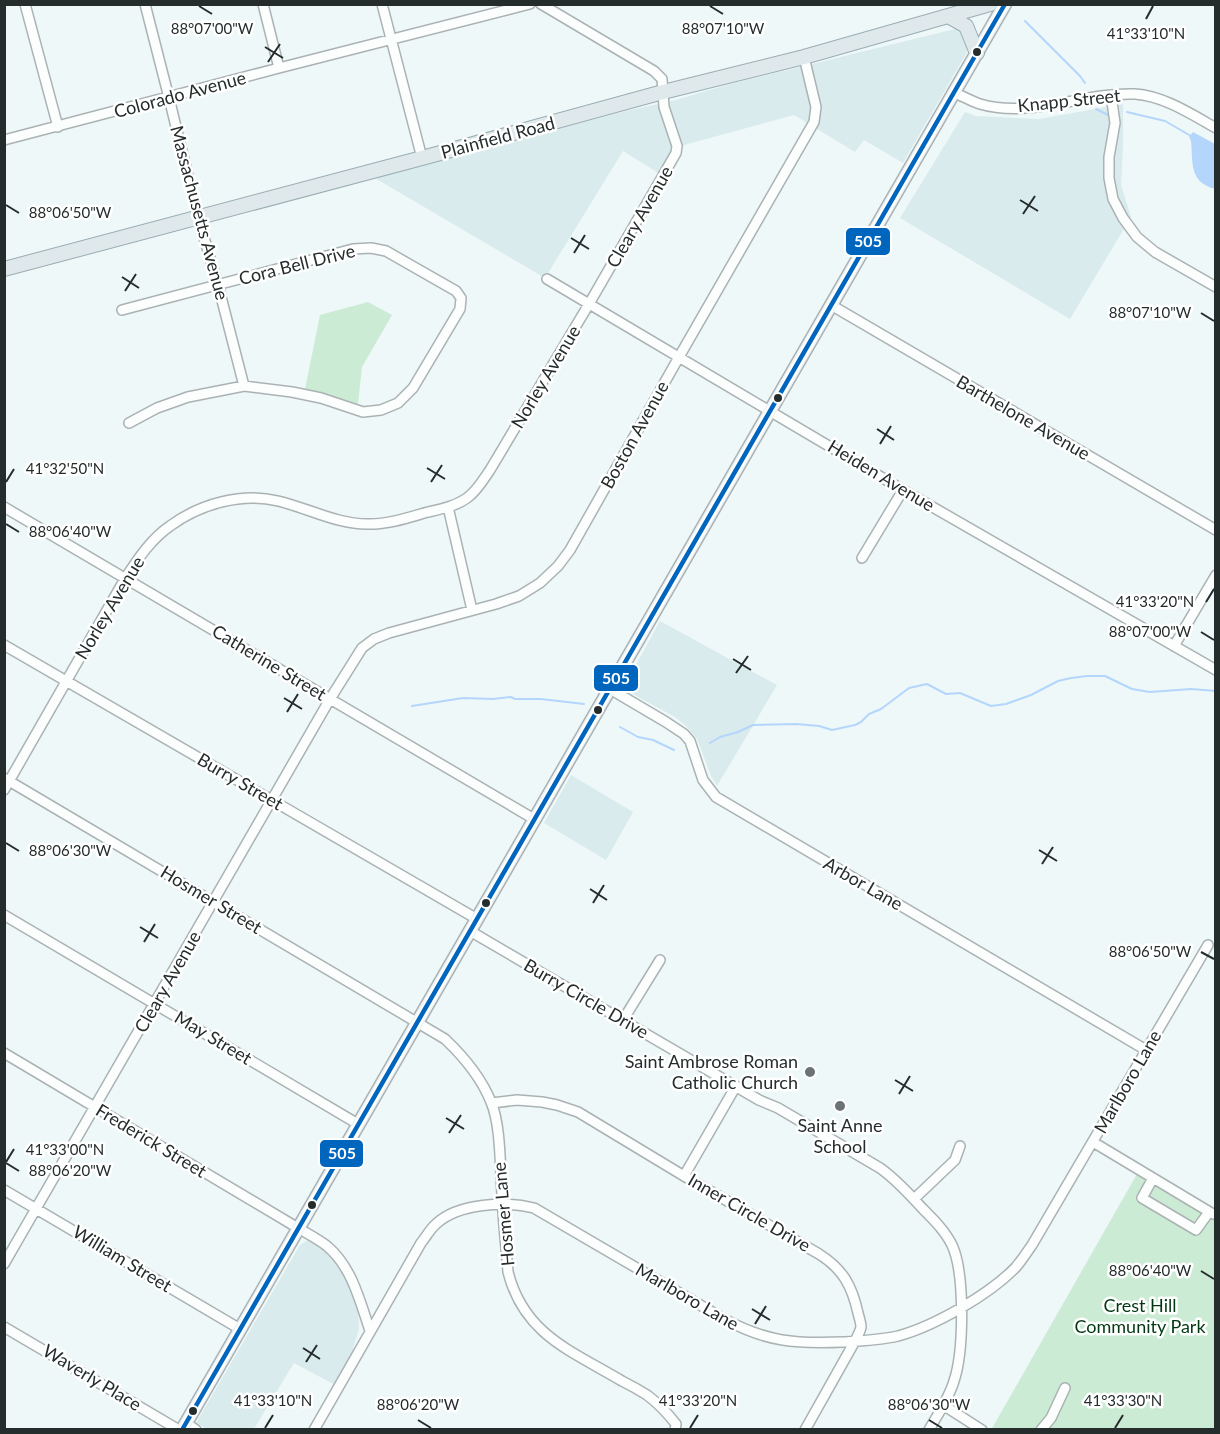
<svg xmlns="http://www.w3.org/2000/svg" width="1220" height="1434" viewBox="0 0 1220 1434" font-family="Lato,sans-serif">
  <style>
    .built { fill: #d9ebec }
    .green { fill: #ccebd4 }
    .water { fill: #b4d6fc }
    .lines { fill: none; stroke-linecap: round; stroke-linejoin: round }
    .stream { stroke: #b4d6fc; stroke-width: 2 }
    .street-casing { stroke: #abb2b3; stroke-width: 12 }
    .secondary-casing { stroke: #abb2b3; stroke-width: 15 }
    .primary-casing { stroke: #99adb3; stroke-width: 16 }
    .street { stroke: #fcfefe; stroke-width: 9 }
    .secondary { stroke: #edf3f5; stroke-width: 12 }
    .primary { stroke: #dfe8eb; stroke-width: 14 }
    .bus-1-casing { stroke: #fff; stroke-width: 9 }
    .bus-1 { stroke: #0065bd; stroke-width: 4.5 }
    .ticks { fill: none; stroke: #252c2c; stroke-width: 2 }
    .bus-dot { fill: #252c2c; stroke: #fff; stroke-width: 2 }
    .poi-dot { fill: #6b7374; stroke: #fff; stroke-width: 2 }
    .labels { text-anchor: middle; stroke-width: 5; stroke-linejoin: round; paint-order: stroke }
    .street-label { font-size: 18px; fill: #252c2c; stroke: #fff }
    .poi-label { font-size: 18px; fill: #252c2c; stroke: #fff; text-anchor: end }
    .park-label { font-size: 18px; fill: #023811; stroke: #fff }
    .ticks-label { font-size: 15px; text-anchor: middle; fill: #252c2c; stroke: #fff; stroke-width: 5; stroke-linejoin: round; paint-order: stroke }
    .line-badge { stroke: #fff; stroke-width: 2 }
    .badge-label { font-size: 16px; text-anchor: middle; font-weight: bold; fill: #fff }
  </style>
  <rect width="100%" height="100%" fill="#eef8f9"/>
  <path class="built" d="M963 27 977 35 903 163 864 140 855 152 794 115 684 145 660 174 623 151 545 278 373 177 630 110 672 101 730 84Z
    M1123 104V145L1121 185 1131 217 1070 319 900 218 965 112 975 116 1039 119Z
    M660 621 777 685 717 786 711 776 697 739 686 726 675 717 640 698 632 693 628 687 633 670Z
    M571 775 633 812 606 860 544 823Z
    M308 1240 322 1245 340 1265 354 1292 358 1309 359 1329 351 1355 335 1385 294 1363 254 1429H207L196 1423 300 1245Z"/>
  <path class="green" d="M368 302 392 315 362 367 358 404 305 389 320 315Z
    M1137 1174 1215 1220V1429L991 1430Z"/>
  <path class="water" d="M1193 132 1215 144V189C1189 182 1193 163 1191 141L1189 137Z"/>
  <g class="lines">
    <path class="stream" d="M1025 21 1080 76 1085 83
      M1096 109 1108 115
      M1127 112 1165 121 1191 136
      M412 706 463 698 493 699 511 697 515 699H541L584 704
      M620 727 638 737 653 740 674 750
      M710 743 720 737 738 732 753 725 796 724 819 726 832 730 855 725 861 722 869 714 881 709 909 688 927 684 946 694 960 693 991 706 1006 704 1031 695 1058 681 1071 678 1087 676H1105L1132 689 1150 692 1191 689 1216 691"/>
    <defs>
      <path id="street" d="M25 4 58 127
        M145 4 169 98 198 217 218 285 244 386
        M263 4 279 68
        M382 4 422 158
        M954 93C963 96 971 101 980 104 1031 119 1084 92 1135 94 1164 96 1191 114 1216 128
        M1111 95 1115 123 1109 157V178L1113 199 1123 218 1137 237 1155 252 1216 287
        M4 140 279 68 530 4
        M547 279 903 490 1216 670
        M831 305 1216 530
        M122 310 353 249 371 248 386 251 456 291 461 298 460 309 413 388 398 403 381 410 363 412 321 398 292 392 244 386 188 397 157 408 129 423
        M4 507 534 819
        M448 507 472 610
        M862 558 903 490
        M4 645 477 919
        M1174 646 1216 575
        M610 689 666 722 684 734 690 741 703 780 716 797 1146 1050
        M4 778 445 1039C464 1057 481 1077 491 1102 501 1125 500 1168 502 1194 503 1220 506 1246 508 1272 524 1335 572 1351 622 1381 630 1385 639 1390 647 1395 658 1403 668 1414 676 1424L675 1430
        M4 790 126 577C138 559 151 539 170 526 200 504 242 492 278 501 308 508 338 525 370 524 390 524 410 517 428 512 441 509 456 506 467 498 477 491 483 480 490 470L589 304 676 153 677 146 664 107 662 79 654 71 541 4
        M4 915 358 1124
        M470 931 759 1100 778 1108 880 1168C897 1180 910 1195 923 1209 934 1220 945 1231 952 1245 965 1273 964 1351 954 1381 949 1398 938 1414 929 1430
        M623 1020 660 960
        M4 1053 298 1228C308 1234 318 1239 327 1246 352 1267 360 1301 370 1331
        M492 1103 517 1100 542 1102 557 1105 578 1112 684 1176 819 1254C843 1269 852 1286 858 1313 859 1317 861 1323 861 1327 860 1332 857 1337 855 1341L805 1430
        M1093 1142 1213 1214
        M684 1176 736 1086
        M1153 1178 1142 1198 1196 1230 1209 1212
        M4 1190 240 1329
        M914 1199 955 1160 960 1146
        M4 1264 330 699 362 648 374 639 389 633 496 604 519 596 540 583 558 566 570 550 679 357 814 122 816 107 804 57
        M4 1327 179 1430
        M943 1405 982 1430
        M186 1423 196 1430
        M314 1430 421 1243C426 1237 430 1229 436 1224 458 1203 506 1201 534 1208L724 1319C767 1342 795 1344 843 1342 861 1341 881 1340 898 1336 935 1326 990 1294 1016 1267 1022 1260 1027 1252 1032 1245L1208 945
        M1041 1430 1051 1418 1065 1388"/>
      <path id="secondary" d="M182 1430 1005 4"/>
      <path id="primary" d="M948 16 966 26 977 53
        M4 269 422 158 663 92 804 57 990 4"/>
    </defs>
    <use href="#street" class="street-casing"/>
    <use href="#secondary" class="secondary-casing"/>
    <use href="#primary" class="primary-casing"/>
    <use href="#street" class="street"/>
    <use href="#secondary" class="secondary"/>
    <use href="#primary" class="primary"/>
    <defs>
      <path id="bus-1" d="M182 1430 1005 4"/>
    </defs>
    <use href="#bus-1" class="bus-1-casing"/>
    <use href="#bus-1" class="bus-1"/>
  </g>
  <path class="ticks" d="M199 6 212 14M710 6 723 14M1146 19 1153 6M265 47 283 58M268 62 280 44M1020 200 1038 211M6 205 19 213M1023 214 1035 196M571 238 589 249M574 253 585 235M122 277 139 288M125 291 136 274M1201 313 1214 321M877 429 894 440M880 444 891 426M427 468 445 479M6 482 14 469M431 482 442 465M6 524 19 532M1206 602 1214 589M1201 632 1214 640M733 659 751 670M736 673 748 656M284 698 302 709M287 712 298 694M6 843 19 851M1039 850 1057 861M1042 864 1053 847M590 889 607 900M593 903 604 885M140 927 158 938M144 942 155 924M1201 952 1214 959M895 1080 913 1091M899 1094 910 1076M446 1118 464 1129M449 1133 461 1115M6 1162 14 1149M6 1163 19 1171M1201 1271 1214 1279M752 1309 770 1320M755 1324 766 1306M303 1348 320 1359M306 1362 317 1345M418 1420 431 1428M929 1420 942 1428M265 1428 273 1415M690 1428 698 1415M1115 1428 1123 1415"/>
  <g class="bus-dot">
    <circle cx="977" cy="52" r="5"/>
    <circle cx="778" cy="398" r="5"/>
    <circle cx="598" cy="710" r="5"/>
    <circle cx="486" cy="903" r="5"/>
    <circle cx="312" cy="1205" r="5"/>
    <circle cx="193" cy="1411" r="5"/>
  </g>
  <g class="poi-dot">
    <circle cx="810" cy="1072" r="6"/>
    <circle cx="840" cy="1106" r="6"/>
  </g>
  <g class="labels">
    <g class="street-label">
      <text transform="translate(180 95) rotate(-15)" y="6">Colorado Avenue</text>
      <text transform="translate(1069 101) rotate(-6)" y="6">Knapp Street</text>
      <text transform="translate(498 138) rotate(-15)" y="6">Plainfield Road</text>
      <text transform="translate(199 213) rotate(75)" y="6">Massachusetts Avenue</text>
      <text transform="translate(640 217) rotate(-60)" y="6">Cleary Avenue</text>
      <text transform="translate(297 265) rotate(-14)" y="6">Cora Bell Drive</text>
      <text transform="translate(546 377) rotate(-59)" y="6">Norley Avenue</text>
      <text transform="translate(1023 418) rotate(30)" y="6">Barthelone Avenue</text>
      <text transform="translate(635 435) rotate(-61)" y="6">Boston Avenue</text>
      <text transform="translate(881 476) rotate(31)" y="6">Heiden Avenue</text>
      <text transform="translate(110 608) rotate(-59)" y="6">Norley Avenue</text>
      <text transform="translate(269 663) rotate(31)" y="6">Catherine Street</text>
      <text transform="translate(240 782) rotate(30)" y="6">Burry Street</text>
      <text transform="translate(863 884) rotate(30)" y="6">Arbor Lane</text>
      <text transform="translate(211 900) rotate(31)" y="6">Hosmer Street</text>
      <text transform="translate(168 982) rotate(-60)" y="6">Cleary Avenue</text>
      <text transform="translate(586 999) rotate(30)" y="6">Burry Circle Drive</text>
      <text transform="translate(213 1038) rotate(31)" y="6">May Street</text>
      <text transform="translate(1128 1082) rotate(-60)" y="6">Marlboro Lane</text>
      <text transform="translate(151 1141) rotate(31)" y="6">Frederick Street</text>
      <text transform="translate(749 1213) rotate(30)" y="6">Inner Circle Drive</text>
      <text transform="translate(504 1214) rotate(-95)" y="6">Hosmer Lane</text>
      <text transform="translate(122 1259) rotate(31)" y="6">William Street</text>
      <text transform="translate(687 1297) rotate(30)" y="6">Marlboro Lane</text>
      <text transform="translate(92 1378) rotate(31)" y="6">Waverly Place</text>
    </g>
    <g class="poi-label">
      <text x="798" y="1068">Saint Ambrose Roman<tspan x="798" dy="21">Catholic Church</tspan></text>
      <text x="840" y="1132" text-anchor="middle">Saint Anne<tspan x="840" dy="21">School</tspan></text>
    </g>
    <g class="park-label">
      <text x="1140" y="1312">Crest Hill<tspan x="1140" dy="21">Community Park</tspan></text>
    </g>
  </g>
  <g class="ticks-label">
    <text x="212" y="34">88°07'00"W</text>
    <text x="723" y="34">88°07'10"W</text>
    <text x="1146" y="39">41°33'10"N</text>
    <text x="70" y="218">88°06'50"W</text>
    <text x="1150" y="318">88°07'10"W</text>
    <text x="65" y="474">41°32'50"N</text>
    <text x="70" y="537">88°06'40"W</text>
    <text x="1155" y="607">41°33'20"N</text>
    <text x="1150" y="637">88°07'00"W</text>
    <text x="70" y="856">88°06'30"W</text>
    <text x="1150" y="957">88°06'50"W</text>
    <text x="65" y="1155">41°33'00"N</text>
    <text x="70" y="1176">88°06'20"W</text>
    <text x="1150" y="1276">88°06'40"W</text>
    <text x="273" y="1406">41°33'10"N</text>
    <text x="698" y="1406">41°33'20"N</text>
    <text x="1123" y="1406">41°33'30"N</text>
    <text x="418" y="1410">88°06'20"W</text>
    <text x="929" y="1410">88°06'30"W</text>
  </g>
  <g class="line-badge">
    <rect x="845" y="227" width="46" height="29" rx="6" fill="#0065bd"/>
    <rect x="593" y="664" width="46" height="28" rx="6" fill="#0065bd"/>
    <rect x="319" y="1139" width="45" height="29" rx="6" fill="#0065bd"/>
  </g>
  <g class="badge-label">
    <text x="868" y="247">505</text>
    <text x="616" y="684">505</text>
    <text x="342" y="1159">505</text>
  </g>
  <rect width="1220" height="1434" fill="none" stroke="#252c2c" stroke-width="12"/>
</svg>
